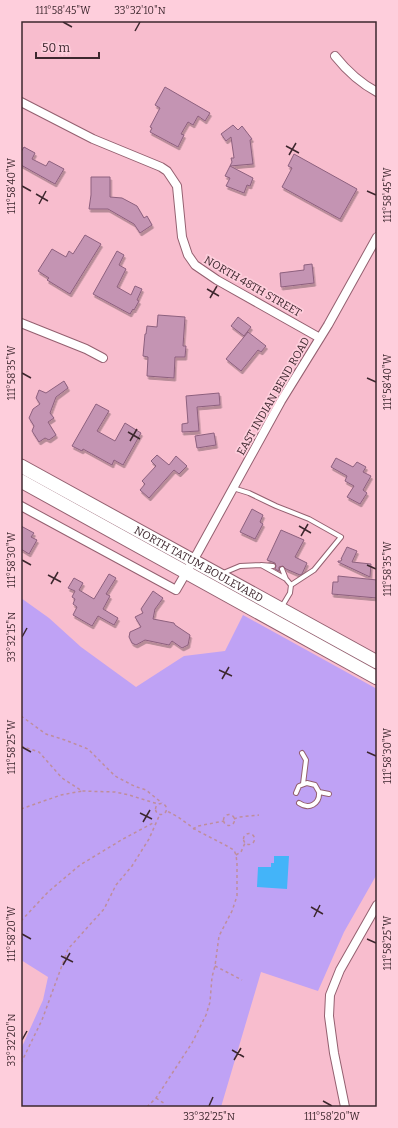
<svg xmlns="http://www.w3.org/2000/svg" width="398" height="1128" viewBox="0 0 398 1128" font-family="Bitter,serif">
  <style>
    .green { fill: #bfa2f5 }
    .water { fill: #43b4f9 }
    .building { fill: #c494b3; stroke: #8d607e; filter: url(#shadow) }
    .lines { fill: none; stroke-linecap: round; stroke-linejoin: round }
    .service-casing { stroke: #946070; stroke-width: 6 }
    .minor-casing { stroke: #946070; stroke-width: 10 }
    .primary-casing { stroke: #946070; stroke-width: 15 }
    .path { stroke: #be8e9c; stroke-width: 1.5; stroke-dasharray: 3 3; stroke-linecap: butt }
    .service { stroke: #fff; stroke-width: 4 }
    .minor { stroke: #fff; stroke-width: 8 }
    .primary { stroke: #fff; stroke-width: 13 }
    .ticks { fill: none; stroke: #3d272e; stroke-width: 1.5 }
    .labels { text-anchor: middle; stroke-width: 3.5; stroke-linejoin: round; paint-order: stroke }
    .street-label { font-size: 11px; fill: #3d272e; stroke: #fecedc }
    .neatline { fill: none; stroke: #3d272e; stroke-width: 1.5 }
    .ticks-label { font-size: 10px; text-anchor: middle; fill: #3d272e }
  </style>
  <defs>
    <filter id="shadow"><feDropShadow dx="1.5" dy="3" stdDeviation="0" flood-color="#0004"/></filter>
  </defs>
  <rect width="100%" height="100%" fill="#f8bdce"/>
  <path class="green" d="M21 598 49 618 81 647 136 687 184 656 225 651 243 615 377 689V874L344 932 318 991 261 972 221 1107H21V1049L43 1000 48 977 21 960Z"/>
  <path class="water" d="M274 856H289L287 889 257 887 258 867H271V863H274Z"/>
  <path class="building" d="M165 87 210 113 205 121 198 116 193 125 188 122 181 134 184 135 178 147 150 132 152 128 150 127 160 108 155 105Z
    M233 125 238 130 242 126 252 139 250 140 253 164 230 166 232 162 231 158H234L231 137 226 141 221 134Z
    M24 147 35 153 32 159 46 166 49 161 64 169 55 184 21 165V152Z
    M294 154 357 189 340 219 282 187 292 168 288 166Z
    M230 166 253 178 250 186 247 185 244 193 226 186 230 178 225 176Z
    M91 177H110V197L122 198 137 206 144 218 147 216 152 225 140 233 134 224 108 209H89L91 195Z
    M85 235 101 244 70 294 47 280 49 278 38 271 52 249 66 257 69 251 73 254Z
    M117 251 124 255 119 265 126 269 117 287 131 295 135 286 142 289 137 300 139 301 134 310 133 309 130 314 93 294Z
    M312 264 314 283 281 287 280 273 304 270V265Z
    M158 315 185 317 183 346H186L185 357H175L174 378 147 376 148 357 143 356 145 334H146L147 326 157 327Z
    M238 317 251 327 244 336 231 326Z
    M248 332 266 346 261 352 258 350 241 371 226 359Z
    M64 381 68 388 56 397 50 413 54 418 48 422 56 435 49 440 45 438 39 442 32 431 34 426 29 418 33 409 40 404 36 398 39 390 46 393Z
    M219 393 220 405 197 407 199 431 182 432V424L188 423 186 396Z
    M96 404 109 411 97 431 115 441 125 423 141 433 123 465 114 460 112 465 83 449 82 451 72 446Z
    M214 433 216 445 197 448 195 436Z
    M157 455 169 465 176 456 187 466 179 474 174 470 149 498 140 490 145 484 142 481 156 466 151 461Z
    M336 458 353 467 357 462 366 467 363 472 371 476 363 490 367 493 360 504 347 497 354 486 345 481 347 476 331 467Z
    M252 509 263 515 260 522 263 524 255 539 240 532Z
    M21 526 34 533 31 537 37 540 29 554 21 549Z
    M281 530 304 540 295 557 307 563 302 574 300 575 286 569 283 566 279 567V571L275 569 276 566 275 563 267 560Z
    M347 547 357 551 352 562 371 564 370 577 338 562V561H341L342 559H341Z
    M109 574 116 578 106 594 110 596 103 609 118 618 114 625 98 616 92 626 73 615 77 607 73 604 75 599 72 597 75 591 68 588 74 578 83 583 79 590 94 599Z
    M338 576 377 580V598L332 594 333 582H338Z
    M153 591 163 598 155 609 153 619 174 623 175 625 190 635 188 645 182 648 172 641 169 645 145 640 136 645 132 643 129 637 130 632 141 627 135 617 143 613 141 609Z"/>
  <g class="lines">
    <defs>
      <path id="service" d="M233 488 249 493 276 506 309 519 341 537 314 570 291 585
        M261 565 273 566
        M282 569 286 579
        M221 574 240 566 261 565 286 579 291 585 290 593 281 608
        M302 753 306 760 303 784
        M319 792 329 794
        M296 793 299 786 307 783 315 785 319 792C320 804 309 810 299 803"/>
      <path id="minor" d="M335 56C347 71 360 83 377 92
        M21 102 93 139 161 167 167 171 177 186 182 237 188 255 195 265 217 280 320 338
        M21 323 86 349 103 358
        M21 506 176 590 198 552 281 401 328 325 377 237
        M345 1107 334 1053 329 1016 330 995 340 970 377 905"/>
      <g id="primary">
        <path id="s1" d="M21 466 377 662"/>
        <path d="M21 481 377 678"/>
      </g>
    </defs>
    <use href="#service" class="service-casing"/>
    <use href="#minor" class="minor-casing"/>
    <use href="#primary" class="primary-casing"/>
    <path class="path" d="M21 716 46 734 65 740 88 749 115 776 134 786 146 790 162 803
      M21 746 39 752 62 778 82 791 115 792 129 795 158 804
      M155.5 809a5.5 5.5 0 1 1 11 0a5.5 5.5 0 1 1-11 0Z
      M21 809 61 795 82 791
      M223.5 820a5.5 5.5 0 1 1 11 0a5.5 5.5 0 1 1-11 0Z
      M234 819 239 817 259 815
      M193 829 198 826 224 821
      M243.5 839a5.5 5.5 0 1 1 11 0a5.5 5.5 0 1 1-11 0Z
      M236 855 241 852 245 843
      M21 921 48 892 80 865 123 839 153 823H155
      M215 966 242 980
      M21 1063 42 1020 68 949 104 909 116 885 132 866 142 850 149 839 160 814
      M156 1098 165 1104
      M147 1107 156 1098 192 1043 206 1015 210 1002 212 977 215 966 219 936 232 911 237 896V863L236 855 234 850 227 846 196 830 178 817 167 811"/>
    <use href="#service" class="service"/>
    <use href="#minor" class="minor"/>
    <use href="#primary" class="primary"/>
  </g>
  <path class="ticks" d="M63 22 72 27M135 31 140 22M286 146 299 153M289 155 296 143M22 186 31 191M367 191 376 195M36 194 48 201M39 204 46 191M207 289 219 296M210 298 217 286M22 373 31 378M367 378 376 382M128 432 140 439M130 441 137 429M299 526 311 533M301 536 308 524M22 560 31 565M367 565 376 569M48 575 61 582M51 584 58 572M22 637 27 628M219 670 232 676M222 679 229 667M22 747 31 752M367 752 376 756M140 813 152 819M143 822 150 810M311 907 323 914M314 917 320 905M22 934 31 939M367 939 376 943M61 956 73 962M63 965 70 953M22 1040 27 1031M232 1050 244 1057M234 1060 241 1048M323 1101 332 1106M209 1106 213 1097"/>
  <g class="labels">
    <g class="street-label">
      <text transform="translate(253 286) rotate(30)" y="4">NORTH 48TH STREET</text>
      <text transform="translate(273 396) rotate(-60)" y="4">EAST INDIAN BEND ROAD</text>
      <text dy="4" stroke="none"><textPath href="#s1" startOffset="203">NORTH TATUM BOULEVARD</textPath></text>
    </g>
  </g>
  <rect width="398" height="1128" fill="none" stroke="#fecedc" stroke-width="44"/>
  <path d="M36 52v6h63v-6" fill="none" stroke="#3d272e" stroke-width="2"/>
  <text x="42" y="52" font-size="12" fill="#3d272e" stroke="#fecedc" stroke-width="3" paint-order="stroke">50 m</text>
  <rect x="22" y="22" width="354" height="1084" class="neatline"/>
  <g class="ticks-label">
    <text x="63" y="14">111°58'45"W</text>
    <text x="140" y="14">33°32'10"N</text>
    <text transform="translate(11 186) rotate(-90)" y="4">111°58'40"W</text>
    <text transform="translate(387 195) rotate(-90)" y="4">111°58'45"W</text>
    <text transform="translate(11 373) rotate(-90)" y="4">111°58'35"W</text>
    <text transform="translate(387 382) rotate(-90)" y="4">111°58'40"W</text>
    <text transform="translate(11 560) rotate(-90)" y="4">111°58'30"W</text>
    <text transform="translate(387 569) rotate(-90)" y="4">111°58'35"W</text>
    <text transform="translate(11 637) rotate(-90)" y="4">33°32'15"N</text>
    <text transform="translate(11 747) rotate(-90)" y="4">111°58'25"W</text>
    <text transform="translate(387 756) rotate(-90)" y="4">111°58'30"W</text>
    <text transform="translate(11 934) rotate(-90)" y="4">111°58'20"W</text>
    <text transform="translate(387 943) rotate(-90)" y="4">111°58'25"W</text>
    <text transform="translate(11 1040) rotate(-90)" y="4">33°32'20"N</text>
    <text x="209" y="1120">33°32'25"N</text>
    <text x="332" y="1120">111°58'20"W</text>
  </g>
</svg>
